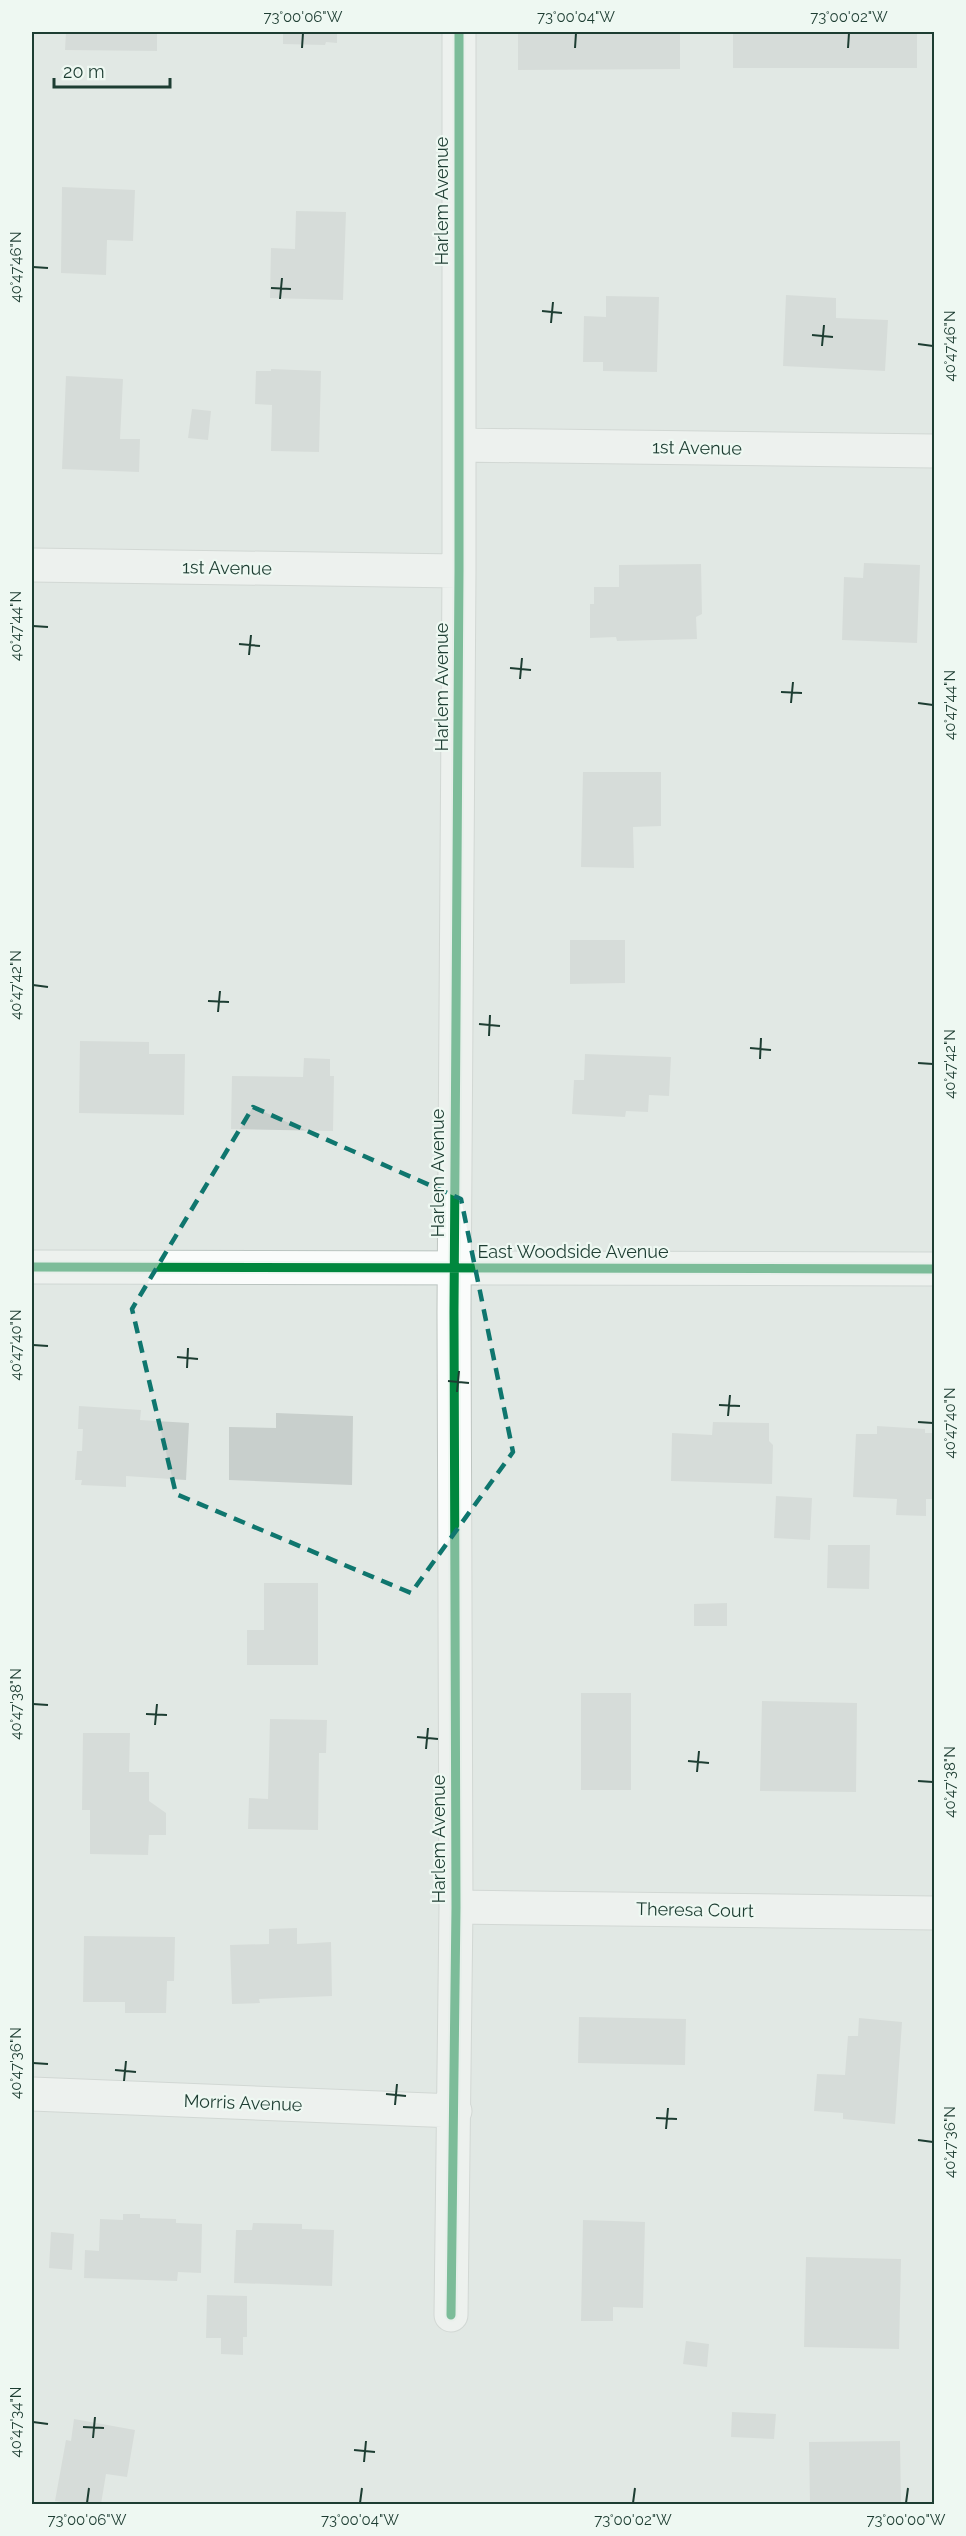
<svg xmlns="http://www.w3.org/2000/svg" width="966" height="2536" viewBox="0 0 966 2536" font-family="Raleway,sans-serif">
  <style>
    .building { fill: #c8cfcc }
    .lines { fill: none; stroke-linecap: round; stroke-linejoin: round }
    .minor-casing { stroke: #bec5c1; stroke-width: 35 }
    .secondary-casing { stroke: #bac4c0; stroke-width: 35 }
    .minor { stroke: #fafcfb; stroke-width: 33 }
    .secondary { stroke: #fafcfb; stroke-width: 33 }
    .cycleway-casing { stroke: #eef8f2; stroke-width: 13 }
    .cycleway { stroke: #00873e; stroke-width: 9 }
    .marked { fill: none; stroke: #0f766e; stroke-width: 4.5; stroke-dasharray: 12 8; stroke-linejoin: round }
    .ticks { fill: none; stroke: #1d3d32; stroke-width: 2 }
    .labels { text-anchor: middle; stroke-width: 4.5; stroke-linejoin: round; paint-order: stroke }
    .street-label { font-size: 18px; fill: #1d3d32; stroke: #eef8f2 }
    .neatline { fill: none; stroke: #1d3d32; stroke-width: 2 }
    .ticks-label { font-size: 15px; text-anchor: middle; fill: #1d3d32 }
  </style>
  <rect width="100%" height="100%" fill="#e1e8e4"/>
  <path class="building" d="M66 32H157V51L65 50Z
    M283 32H337V43L326 42 325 45 283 44Z
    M518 32H680V69L518 70Z
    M733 32H917V68H733Z
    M62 187 135 190 133 241 107 240 106 275 61 273Z
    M296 211 346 212 343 300 270 298 271 248 295 249Z
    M786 295 836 298V318L888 320 885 371 783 366Z
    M606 296 659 297 657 372 603 371V362H583L584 316 606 317Z
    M271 369 321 371 319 452 271 451 272 405 255 404 256 371H271Z
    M66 376 123 379 120 439H140L139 472 62 469Z
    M192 409 211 411 208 440 188 438Z
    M864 563 920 565 917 643 842 640 844 577 863 578Z
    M701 564 702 614 696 617 697 639 617 641 616 637 590 638V604H594V587H619V565Z
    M583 772H661V826L633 827 634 868 581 867Z
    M570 940H625V983L570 984Z
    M80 1041 149 1042V1054H185L184 1115 79 1113Z
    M585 1054 671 1057 669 1096 649 1095 648 1112 626 1111 625 1117 572 1114 574 1080H584Z
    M304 1058 330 1059V1076H334L333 1131 231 1129 232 1076 303 1077Z
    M79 1406 141 1410 140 1420 189 1423 186 1480 126 1476V1487L81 1485 82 1480H75L77 1451H82L83 1429H78Z
    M276 1413 353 1416 352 1485 229 1480V1427L276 1428Z
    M713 1422 769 1423V1441L773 1445 772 1484 671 1481 672 1433 712 1435Z
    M877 1426 925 1429V1433H934V1499H926V1516L896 1515 897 1499 853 1497 856 1434H877Z
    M776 1496 812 1498 810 1540 774 1538Z
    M828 1545H870L869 1589 827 1588Z
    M264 1583H318V1665H247V1630H264Z
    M727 1603V1626H694V1604Z
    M581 1693H631V1790H581Z
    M762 1701 857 1703 856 1792 760 1791Z
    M270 1719 327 1720 326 1753H319L318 1830 248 1829 249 1798 268 1799Z
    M83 1733H130L129 1772H149V1801L166 1813V1835H149L148 1855 90 1854V1810H82Z
    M297 1928V1944L331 1942 332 1996 259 1999 260 2003 232 2004 230 1945 269 1944V1929Z
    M84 1936 175 1937 174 1981H167L166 2013H125V2002H83Z
    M579 2017 686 2019 685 2065 578 2063Z
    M859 2018 902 2022 895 2124 843 2119V2113L814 2111 817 2074 845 2075 848 2036H858Z
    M123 2214H140V2218L176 2219V2223L202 2224 201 2273 178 2272 177 2281 84 2278 85 2250 99 2251 100 2219 123 2220Z
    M583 2220 645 2222 643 2308 613 2307V2321H581Z
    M253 2223 302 2224V2229L334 2230 332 2286 234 2283 236 2230H252Z
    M51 2232 74 2234 72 2270 49 2268Z
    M806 2257 901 2259 899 2349 804 2347Z
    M207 2295 247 2296V2337H243V2355L221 2354V2338H206Z
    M686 2341 709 2344 707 2367 683 2364Z
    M732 2412 776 2414 774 2439 731 2437Z
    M74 2419 135 2430 127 2477 106 2474 101 2504H78L55 2501 66 2440 71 2441Z
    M900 2441 901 2504H810L809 2442Z"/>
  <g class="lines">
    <defs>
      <path id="minor" d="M459 445 934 451
        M32 565 459 571
        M456 1907 934 1913
        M32 2094 455 2111
        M451 2315 456 1907 454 1312 459 571V32"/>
      <path id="secondary" d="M32 1267 934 1269"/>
    </defs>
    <use href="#minor" class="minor-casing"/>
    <use href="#secondary" class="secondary-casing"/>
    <use href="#minor" class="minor"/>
    <use href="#secondary" class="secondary"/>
    <defs>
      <path id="cycleway" d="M32 1267 934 1269
        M451 2315 456 1907 454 1312 459 571V32"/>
    </defs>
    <use href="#cycleway" class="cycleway-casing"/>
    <use href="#cycleway" class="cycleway"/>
  </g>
  <path d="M0 0H966V2536H0ZM253 1107 461 1199 513 1452 411 1593 176 1494 132 1309Z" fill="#e1e8e4" fill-opacity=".55" fill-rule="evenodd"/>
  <path class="marked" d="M253 1107 461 1199 513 1452 411 1593 176 1494 132 1309Z"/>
  <path class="ticks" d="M302 48 303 33M575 48 576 33M848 48 849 33M33 267 48 268M271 288 291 289M280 299 282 278M542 311 562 313M551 323 553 302M812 335 833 337M918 344 933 346M822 346 824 325M33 626 48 627M239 644 260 646M249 655 251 635M510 668 531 670M520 679 522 658M781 692 802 693M791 703 793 682M918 703 933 705M33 985 48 987M208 1001 229 1002M218 1012 220 991M479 1024 500 1026M489 1036 490 1015M750 1048 771 1050M760 1059 761 1038M918 1063 933 1064M33 1345 48 1346M177 1357 198 1359M187 1368 188 1348M448 1381 469 1383M457 1392 459 1371M719 1405 740 1406M728 1416 730 1395M918 1422 933 1423M33 1704 48 1705M146 1714 167 1715M155 1725 157 1704M417 1737 438 1739M426 1749 428 1728M688 1761 709 1763M697 1772 699 1751M918 1781 933 1782M33 2063 48 2064M115 2070 136 2072M124 2081 126 2061M386 2094 406 2096M395 2105 397 2084M656 2118 677 2119M666 2129 668 2108M918 2140 933 2142M33 2422 48 2424M83 2427 104 2428M93 2438 95 2417M354 2450 375 2452M364 2462 366 2441M87 2503 89 2488M360 2503 362 2488M633 2503 635 2488M906 2503 908 2488"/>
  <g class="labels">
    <g class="street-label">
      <text transform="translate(442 201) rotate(-90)" y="6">Harlem Avenue</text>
      <text transform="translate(697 448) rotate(1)" y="6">1st Avenue</text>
      <text transform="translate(227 568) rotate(1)" y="6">1st Avenue</text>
      <text transform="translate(442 687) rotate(-90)" y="6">Harlem Avenue</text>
      <text transform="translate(438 1173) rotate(-90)" y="6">Harlem Avenue</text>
      <text x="573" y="1258">East Woodside Avenue</text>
      <text transform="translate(439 1839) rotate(-90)" y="6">Harlem Avenue</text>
      <text transform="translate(695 1910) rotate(1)" y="6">Theresa Court</text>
      <text transform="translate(243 2103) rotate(2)" y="6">Morris Avenue</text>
    </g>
  </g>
  <rect width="966" height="2536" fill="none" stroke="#eef8f2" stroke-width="66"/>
  <path d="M54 78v9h116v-9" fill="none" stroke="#1d3d32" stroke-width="3"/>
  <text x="63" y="78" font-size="18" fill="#1d3d32" stroke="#eef8f2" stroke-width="4.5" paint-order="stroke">20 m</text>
  <rect x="33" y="33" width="900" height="2470" class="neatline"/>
  <g class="ticks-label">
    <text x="303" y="22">73°00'06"W</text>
    <text x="576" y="22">73°00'04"W</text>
    <text x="849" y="22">73°00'02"W</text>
    <text transform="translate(16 267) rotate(-90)" y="5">40°47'46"N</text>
    <text transform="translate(950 346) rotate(-90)" y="5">40°47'46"N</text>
    <text transform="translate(16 626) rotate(-90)" y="5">40°47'44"N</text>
    <text transform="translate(950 705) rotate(-90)" y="5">40°47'44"N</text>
    <text transform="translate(16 985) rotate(-90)" y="5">40°47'42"N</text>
    <text transform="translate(950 1064) rotate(-90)" y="5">40°47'42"N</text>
    <text transform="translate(16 1345) rotate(-90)" y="5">40°47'40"N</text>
    <text transform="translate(950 1423) rotate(-90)" y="5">40°47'40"N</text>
    <text transform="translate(16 1704) rotate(-90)" y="5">40°47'38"N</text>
    <text transform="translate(950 1782) rotate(-90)" y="5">40°47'38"N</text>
    <text transform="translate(16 2063) rotate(-90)" y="5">40°47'36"N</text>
    <text transform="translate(950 2142) rotate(-90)" y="5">40°47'36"N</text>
    <text transform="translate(16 2422) rotate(-90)" y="5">40°47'34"N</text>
    <text x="87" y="2525">73°00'06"W</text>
    <text x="360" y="2525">73°00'04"W</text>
    <text x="633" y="2525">73°00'02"W</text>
    <text x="906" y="2525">73°00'00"W</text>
  </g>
</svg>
